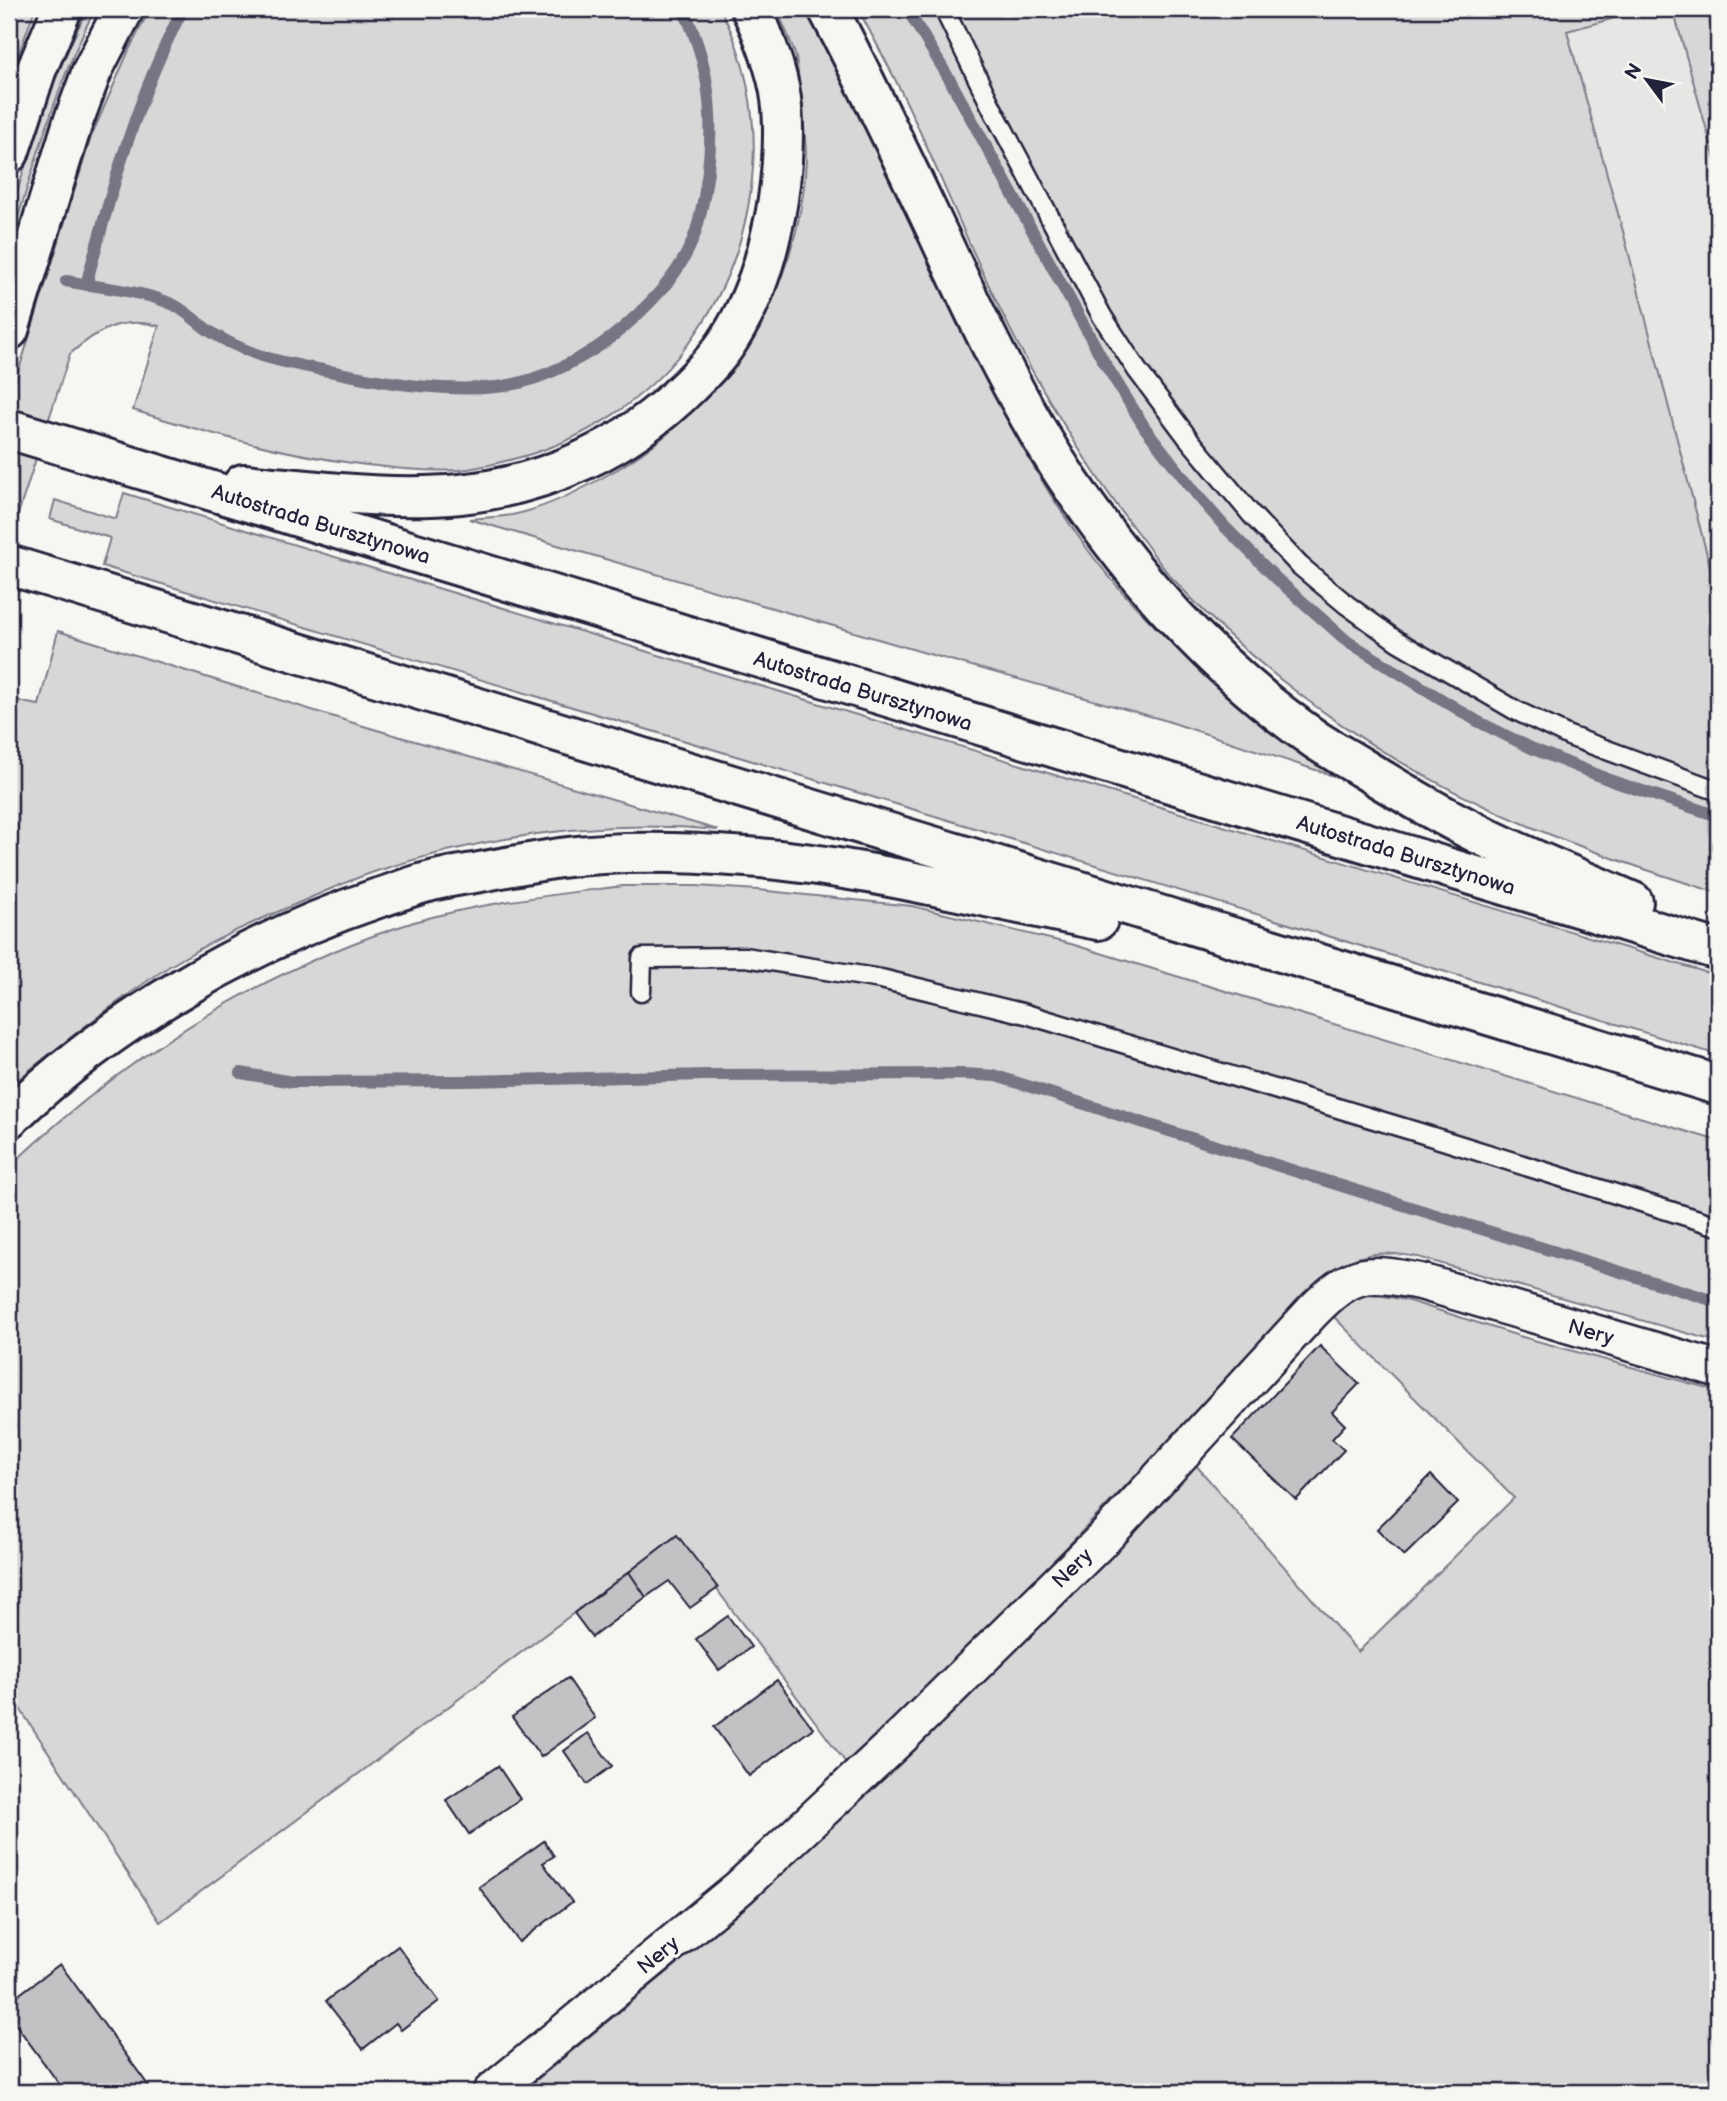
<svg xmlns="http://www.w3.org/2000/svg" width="1727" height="2101" viewBox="0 0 1727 2101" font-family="'Balsamiq Sans',sans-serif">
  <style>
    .built { fill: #e6e6e4 }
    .green { fill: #d7d7d7; stroke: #7c7c89; stroke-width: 2 }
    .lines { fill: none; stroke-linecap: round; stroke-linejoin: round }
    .stream { stroke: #757583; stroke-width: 12 }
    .building { fill: #c2c2c4; stroke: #22223b; stroke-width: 2 }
    .service-casing { stroke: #22223b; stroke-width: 23 }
    .minor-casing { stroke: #22223b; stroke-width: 40 }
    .motorway-casing { stroke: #22223b; stroke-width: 44 }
    .service { stroke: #f6f6f2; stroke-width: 18 }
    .minor { stroke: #f6f6f2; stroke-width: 35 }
    .motorway { stroke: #f6f6f2; stroke-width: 38 }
    .labels { text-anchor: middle; stroke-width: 6; stroke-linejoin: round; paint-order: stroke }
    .street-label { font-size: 21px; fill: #22223b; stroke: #f6f6f2 }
  </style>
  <rect width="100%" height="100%" fill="#f6f6f2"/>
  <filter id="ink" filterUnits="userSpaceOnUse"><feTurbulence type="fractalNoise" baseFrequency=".0143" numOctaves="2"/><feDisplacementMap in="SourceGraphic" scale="14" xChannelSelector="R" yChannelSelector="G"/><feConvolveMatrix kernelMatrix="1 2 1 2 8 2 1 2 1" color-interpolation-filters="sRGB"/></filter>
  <g filter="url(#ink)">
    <path class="built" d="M1648 9H1673L1718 170V597L1624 235 1567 31Z"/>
    <path class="green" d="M9 9H35L9 80Z
      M87 9H95C56 84 34 167 9 247V220L30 149 56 76Z
      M150 9H720C745 53 757 117 753 167 744 305 655 419 521 457 501 462 480 468 459 470 426 472 392 468 359 464 282 454 207 433 133 410L159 326C122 316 97 330 70 354L9 542V402L91 137 129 50Z
      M777 9H805C819 31 834 54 846 77 924 233 981 401 1083 543 1150 636 1244 707 1334 776L1164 720 929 654 469 519C483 518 498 517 512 515 542 509 573 494 600 479 717 417 802 293 806 159 806 138 803 116 800 95 799 83 798 70 796 58 792 42 783 25 777 9Z
      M858 9H1648L1567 31 1624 235 1718 597V893C1654 873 1591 852 1529 826 1396 771 1271 686 1174 580 1162 568 1153 553 1142 539 1100 485 1063 426 1029 365 984 283 950 197 911 112 895 77 876 43 858 9Z
      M1673 9H1718V170Z
      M124 493 1718 976V1055L889 802 102 566 110 538 50 519 55 500 116 519Z
      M58 631 360 725 718 830C601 819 488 835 377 871 352 879 328 890 303 901 258 920 212 940 170 966 113 1003 61 1044 9 1087V695L22 702 39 705Z
      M623 886H696L758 890 912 906 1071 944 1718 1141V1342L1418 1257C1380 1250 1357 1251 1326 1277L852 1771 677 1536 160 1922 9 1692V1167C125 1057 261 970 414 922 482 902 553 895 623 886Z
      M1363 1295 1383 1296 1406 1300 1519 1336 1718 1391V2092H522L676 1965 791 1861 1195 1464 1358 1652 1514 1498 1333 1316 1341 1307Z"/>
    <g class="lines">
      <path class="stream" d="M907 9 950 80 1104 362 1145 428 1198 496 1225 527 1278 580 1347 641 1477 721 1531 748 1612 781 1718 816
        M66 281C97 287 146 291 174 305 187 312 197 322 208 330 222 340 240 348 256 354 284 364 315 368 344 374 394 384 445 392 496 387 539 383 592 355 624 327 657 298 689 264 699 220 713 163 716 99 697 43 693 31 689 19 682 9
        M86 285C112 188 136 99 183 9
        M9 1003 11 1004
        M241 1073 292 1082 467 1081 705 1075 963 1074 996 1076 1345 1187 1718 1302"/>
    </g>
    <path class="building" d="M1320 1346 1359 1384 1332 1412 1345 1425 1332 1439 1344 1450 1296 1500 1232 1439Z
      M1431 1475 1458 1503 1404 1556 1377 1529Z
      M677 1535 718 1588 690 1608 669 1581 646 1597 629 1572Z
      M629 1572 646 1597 592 1637 574 1613Z
      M728 1616 751 1647 719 1670 696 1639Z
      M568 1678 595 1718 541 1757 512 1717Z
      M777 1680 813 1728 749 1776 714 1727Z
      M588 1733 612 1766 587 1784 564 1751Z
      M498 1766 520 1799 469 1834 446 1800Z
      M544 1841 554 1856 543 1863 572 1902 519 1942 479 1887Z
      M398 1946 439 2001 401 2030 396 2023 363 2049 326 2001Z
      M60 1964 153 2092H65L9 2015V2002Z"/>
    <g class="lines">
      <defs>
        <path id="service" d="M944 9 992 108 1102 316 1137 370 1188 438 1251 514 1299 565 1347 605 1397 641 1515 710 1569 736 1718 791
          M641 992 642 958 745 957 881 979 1026 1014 1417 1132 1718 1226"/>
        <path id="minor" d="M491 2092 739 1888 902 1736 1106 1536 1312 1312C1353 1270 1366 1271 1422 1282L1718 1369"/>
        <path id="motorway" d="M828 9C868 85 904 162 941 240 979 322 1019 407 1070 483 1136 581 1218 672 1316 740 1331 750 1348 759 1364 769 1398 790 1432 810 1467 828 1521 856 1578 878 1633 902
          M9 153 36 71 62 9
          M9 330 72 125 92 71 124 9
          M9 429 1718 950
          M243 484C313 490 391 501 460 494 547 485 627 448 689 386 704 371 719 356 730 338 751 305 764 267 772 230 781 194 786 136 781 99 778 73 763 32 751 9
          M9 565 1718 1085
          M9 1118C111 1021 244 943 378 898 395 893 411 886 428 882 445 877 463 875 480 872 506 867 533 862 560 858 621 850 686 852 747 857 866 866 981 898 1098 920"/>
      </defs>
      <use href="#service" class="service-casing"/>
      <use href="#minor" class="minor-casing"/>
      <use href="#motorway" class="motorway-casing"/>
      <use href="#service" class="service"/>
      <use href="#minor" class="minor"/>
      <use href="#motorway" class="motorway"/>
    </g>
  </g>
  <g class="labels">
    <g class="street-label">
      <text transform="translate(321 524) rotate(17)" y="7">Autostrada Bursztynowa</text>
      <text transform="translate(863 691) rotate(17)" y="7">Autostrada Bursztynowa</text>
      <text transform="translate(1406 855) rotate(17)" y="7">Autostrada Bursztynowa</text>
      <text transform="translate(1591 1332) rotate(16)" y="7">Nery</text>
      <text transform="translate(1072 1568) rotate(-44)" y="7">Nery</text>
      <text transform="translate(658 1955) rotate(-39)" y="7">Nery</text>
    </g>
  </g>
  <rect width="1727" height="2101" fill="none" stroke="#f6f6f2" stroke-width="35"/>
  <rect x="18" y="18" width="1692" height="2066" fill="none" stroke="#22223b" stroke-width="2.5" filter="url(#ink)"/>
  <g transform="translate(1647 80) rotate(302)" stroke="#f6f6f2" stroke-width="5" paint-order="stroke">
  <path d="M0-5L12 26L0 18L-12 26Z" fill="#22223b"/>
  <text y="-10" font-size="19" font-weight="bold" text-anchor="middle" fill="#22223b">N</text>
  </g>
</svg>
